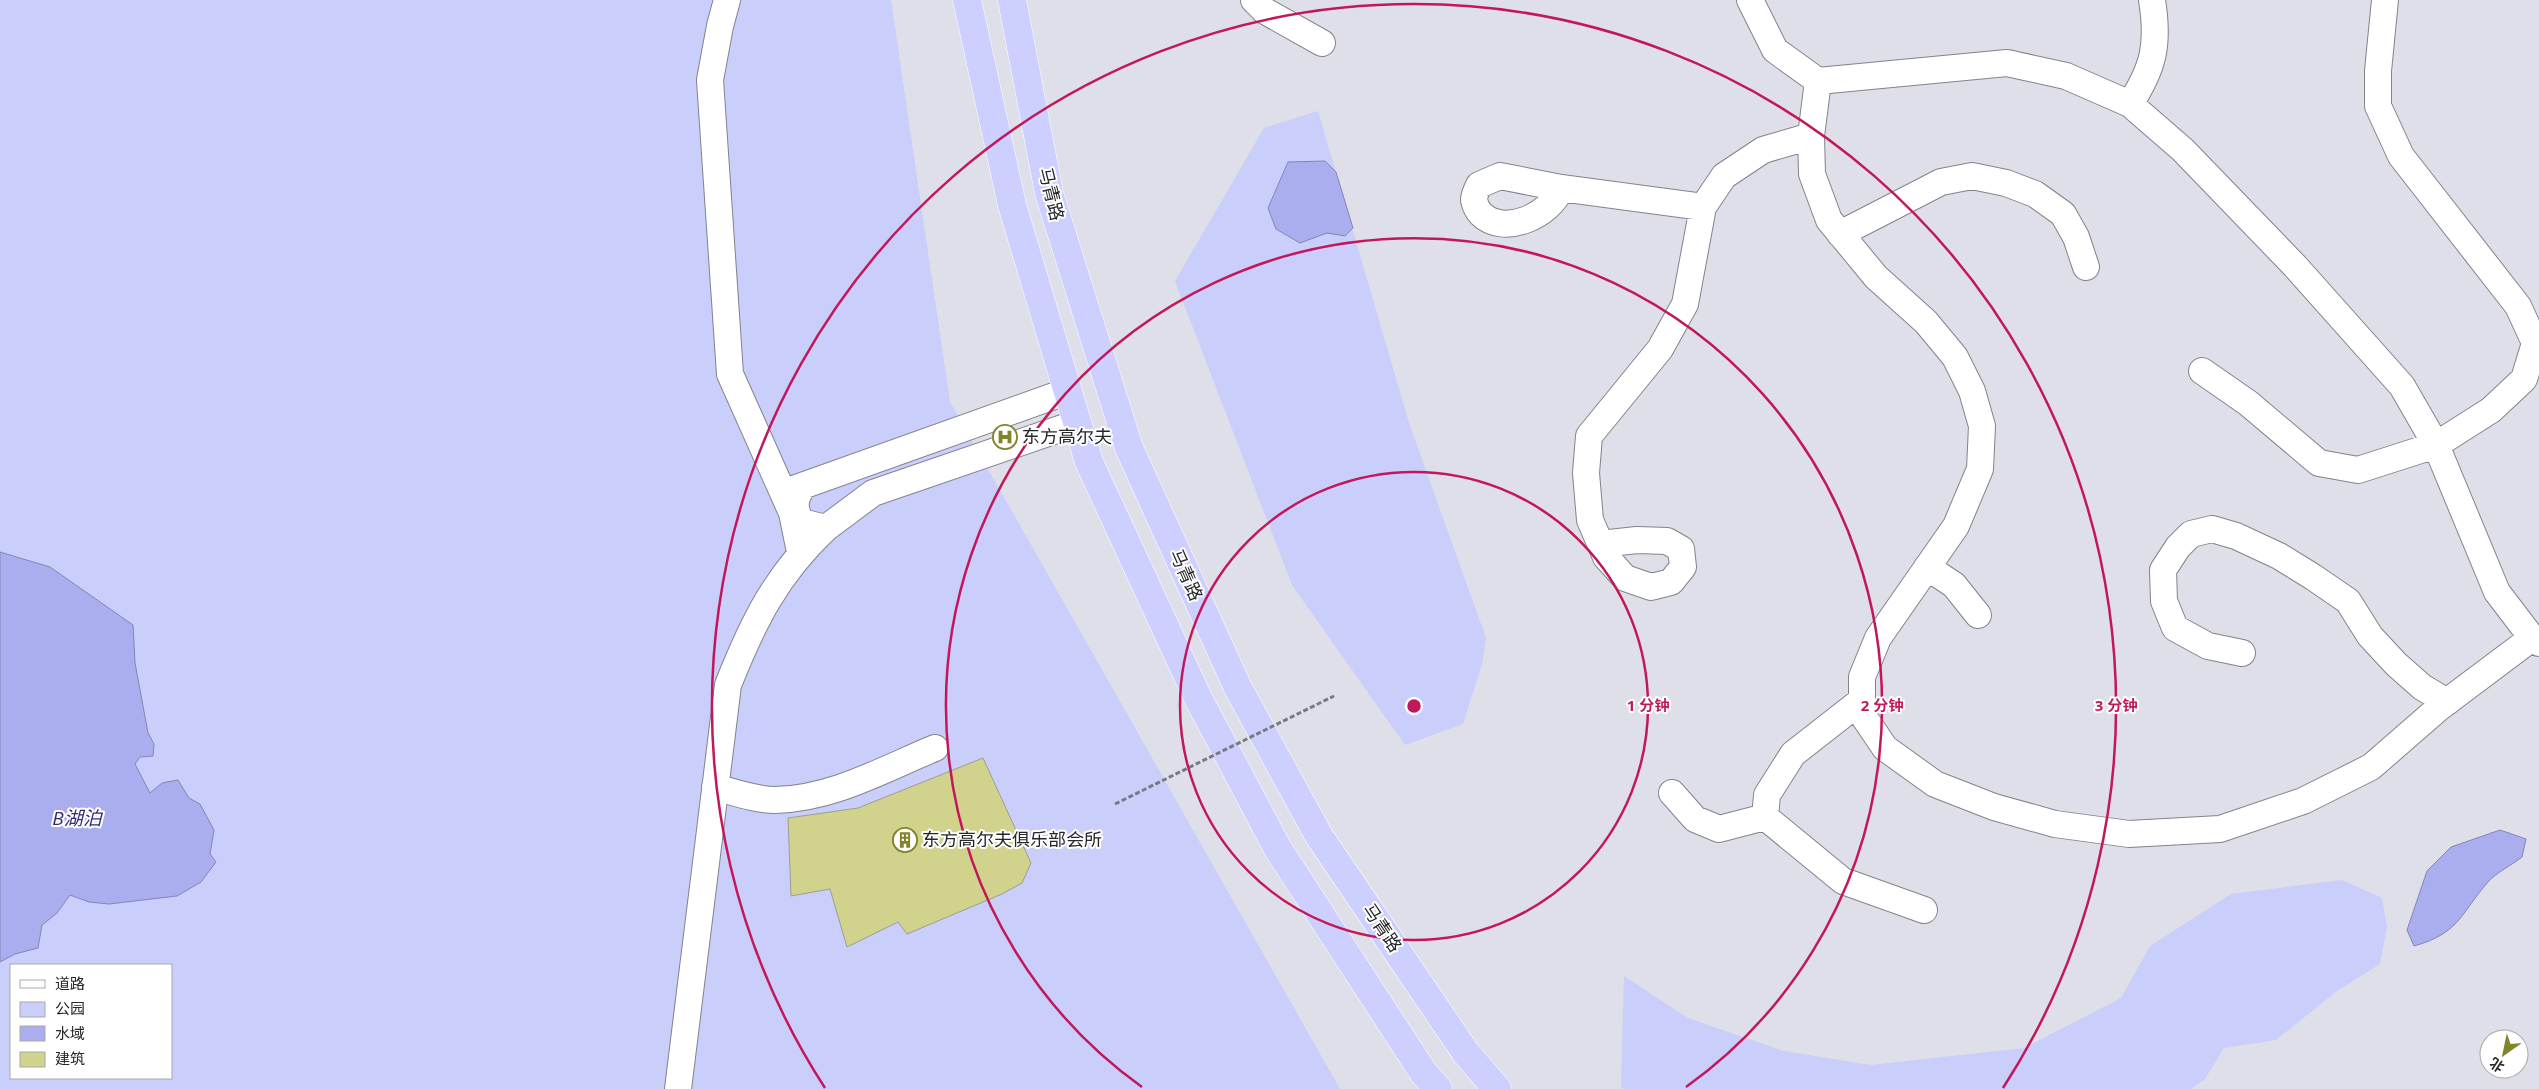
<svg xmlns="http://www.w3.org/2000/svg" width="2539" height="1089" viewBox="0 0 2539 1089" font-family="'Open Sans','Noto Sans SC',sans-serif">
  <style>
    .green { fill: #cacefb; fill-rule: evenodd }
    .water { fill: #abaeee; stroke: #8386b4 }
    .building { fill: #d1d28b; stroke: #9d9d94 }
    .lines { fill: none; stroke-linecap: round; stroke-linejoin: round }
    .minor-casing { stroke: #82838c; stroke-width: 28 }
    .highway-casing { stroke: #fff; stroke-width: 29 }
    .minor { stroke: #fff; stroke-width: 26 }
    .highway { stroke: #cdd0fe; stroke-width: 28 }
    .path-bridge { stroke: #797a81; stroke-width: 3; stroke-dasharray: 5 2.5; stroke-linecap: butt }
    .ring { fill: none; stroke: #c2185b; stroke-width: 2.5 }
    .labels { text-anchor: middle; stroke-width: 4; stroke-linejoin: round; paint-order: stroke }
    .street-label { font-size: 18px; fill: #27272b; stroke: #fff }
    .poi-label { font-size: 18px; fill: #27272b; stroke: #fff; text-anchor: start }
    .water-label { font-size: 19px; font-style: italic; fill: #312b74; stroke: #fff }
    .centre { fill: #c2185b; stroke: #fff; stroke-width: 2.5 }
    .ring-label { font-size: 15px; text-anchor: middle; font-weight: bold; fill: #c2185b; stroke: #fff; stroke-width: 4; stroke-linejoin: round; paint-order: stroke }
  </style>
  <rect width="100%" height="100%" fill="#dedfe9"/>
  <path class="green" d="M0 0H891L950 402 1340 1089H0ZM11 965H171V1078H11Z
    M1318 111 1409 423 1486 638 1482 664 1463 724 1405 745 1292 585 1175 281 1264 128Z
    M2342 880 2382 898 2387 927 2380 964 2337 991 2276 1040 2224 1048 2205 1079 2191 1089H1624L1621 1087 1624 976 1688 1018 1784 1051 1870 1065 2024 1048 2121 998 2150 946 2231 894Z"/>
  <path class="water" d="M1325 161 1336 172 1353 228 1345 236 1327 233 1300 243 1276 229 1268 208 1288 162Z
    M0 552 50 567 133 625 135 663 148 733 154 744 153 756 140 757 135 764 150 793 162 783 178 780 189 798 200 804 214 830 210 854 216 862 201 882 177 896 109 904 89 902 70 895 57 913 42 925 38 948 15 954 0 962Z
    M2500 830 2526 839 2522 857C2512 865 2497 872 2488 882 2460 914 2460 933 2414 946L2407 930 2427 871 2451 847Z"/>
  <path class="building" d="M983 758 1031 863 1022 883 1002 894 907 934 898 922 847 947 830 889 791 896 788 818 858 808Z"/>
  <g class="lines">
    <defs>
      <path id="minor" d="M727 0 720 26 710 80 730 374 792 513 800 552
        M1254 0 1265 11 1322 43
        M1750 0 1775 50 1818 81 2007 63 2066 76 2130 104 2183 150 2295 266 2402 386 2436 445 2497 592 2532 638 2539 643
        M1818 81 1811 136 1812 174 1829 220 1876 277 1926 322 1955 357 1972 391 1982 426 1980 469 1956 526 1878 638 1862 677V714L1885 748 1935 784 1994 807 2055 824 2129 834 2220 829 2303 801 2371 767 2440 707 2532 638
        M2130 104C2154 67 2159 44 2152 0
        M1561 188C1551 215 1504 237 1481 214 1478 211 1475 205 1474 200 1474 196 1477 189 1479 185L1500 176 1561 188 1703 207
        M1840 234 1941 182 1972 176 2006 183 2035 194 2063 214 2076 237 2086 267
        M2202 371 2248 403 2319 463 2358 470 2436 445 2491 410 2524 379 2535 343 2518 306 2401 156 2378 106V71L2385 0
        M804 485C794 499 793 506 801 522L826 528 873 493 1077 423
        M788 491 1068 391
        M1600 544 1637 540 1667 541 1681 549 1683 567 1671 582 1651 587 1625 578 1606 557 1590 520 1586 473 1589 436 1660 349 1685 304 1703 207 1724 176 1763 150 1811 136
        M1927 567 1954 585 1978 615
        M2242 653 2208 646 2175 628 2164 601 2163 570 2178 547 2191 534 2212 529 2236 536 2279 556 2313 577 2348 601 2370 636 2396 664 2422 687 2447 702
        M1862 700 1793 754 1767 795 1765 817 1843 881 1924 910
        M715 787C734 792 755 800 775 800 832 799 884 769 935 748
        M1672 793 1695 819 1719 829 1765 817
        M678 1089 728 685C753 622 776 575 826 528"/>
      <path id="highway" d="M967 0 1012 205 1089 462 1198 698 1278 849 1423 1072 1438 1089
        M1012 0 1049 193 1129 448 1238 688 1319 836 1466 1053 1497 1089"/>
    </defs>
    <use href="#minor" class="minor-casing"/>
    <use href="#highway" class="highway-casing"/>
    <use href="#minor" class="minor"/>
    <use href="#highway" class="highway"/>
    <path class="path-bridge" d="M1115 804 1334 696"/>
  </g>
  <g class="ring">
    <circle cx="1414" cy="706" r="234"/>
    <path d="M1142 1087A468 468 0 1 1 1686 1087"/>
    <path d="M825 1088A702 702 0 1 1 2003 1088"/>
  </g>
  <defs>
    <symbol id="hospital-ring" viewBox="-11 -11 22 22"><circle r="9.5" fill="#fff" stroke="#83832c" stroke-width="1.5"/><path d="M-5-5h3v3.5h4V-5h3V5h-3V1.5h-4V5h-3Z" fill="#83832c"/></symbol>
    <symbol id="building-ring" viewBox="-11 -11 22 22"><circle r="9.5" fill="#fff" stroke="#83832c" stroke-width="1.5"/><path d="M-4-6H4V6H1V3H-1V6H-4ZM-2.5-4.3h1.7v1.8h-1.7ZM.8-4.3h1.7v1.8H.8ZM-2.5-1h1.7V.8h-1.7ZM.8-1h1.7V.8H.8Z" fill="#83832c"/></symbol>
  </defs>
  <g fill-rule="evenodd">
    <use href="#hospital-ring" x="991" y="423" width="28" height="28"/>
    <use href="#building-ring" x="891" y="826" width="28" height="28"/>
  </g>
  <g class="labels">
    <g class="street-label">
      <text transform="translate(1051 194) rotate(76)" y="6">马青路</text>
      <text transform="translate(1186 575) rotate(66)" y="6">马青路</text>
      <text transform="translate(1382 928) rotate(56)" y="6">马青路</text>
    </g>
    <g class="poi-label">
      <text x="1022" y="443">东方高尔夫</text>
      <text x="922" y="846">东方高尔夫俱乐部会所</text>
    </g>
    <g class="water-label">
      <text x="77" y="825">B湖泊</text>
    </g>
  </g>
  <circle cx="1414" cy="706" r="8" class="centre"/>
  <g class="ring-label">
    <text x="1648" y="711">1 分钟</text>
    <text x="1882" y="711">2 分钟</text>
    <text x="2116" y="711">3 分钟</text>
  </g>
  <rect x="10" y="964" width="162" height="115" fill="#ffffff" stroke="#a9a9aa"/>
  <rect x="20" y="980" width="25" height="8" fill="#ffffff" stroke="#a9a9aa"/>
  <text x="55" y="989" font-size="15" fill="#27272b">道路</text>
  <rect x="20" y="1002" width="25" height="15" fill="#cacefb" stroke="#a9a9aa"/>
  <text x="55" y="1014" font-size="15" fill="#27272b">公园</text>
  <rect x="20" y="1026" width="25" height="15" fill="#abaeee" stroke="#a9a9aa"/>
  <text x="55" y="1039" font-size="15" fill="#27272b">水域</text>
  <rect x="20" y="1052" width="25" height="15" fill="#d1d28b" stroke="#a9a9aa"/>
  <text x="55" y="1064" font-size="15" fill="#27272b">建筑</text>
  <g transform="translate(2504 1054) rotate(213)"><circle r="24" fill="#ffffff" stroke="#a9a9aa"/>
  <path d="M0-4L9 19L0 12L-9 19Z" fill="#83832c"/>
  <text y="-8" font-size="14" font-weight="bold" text-anchor="middle" fill="#27272b">北</text>
  </g>
</svg>
